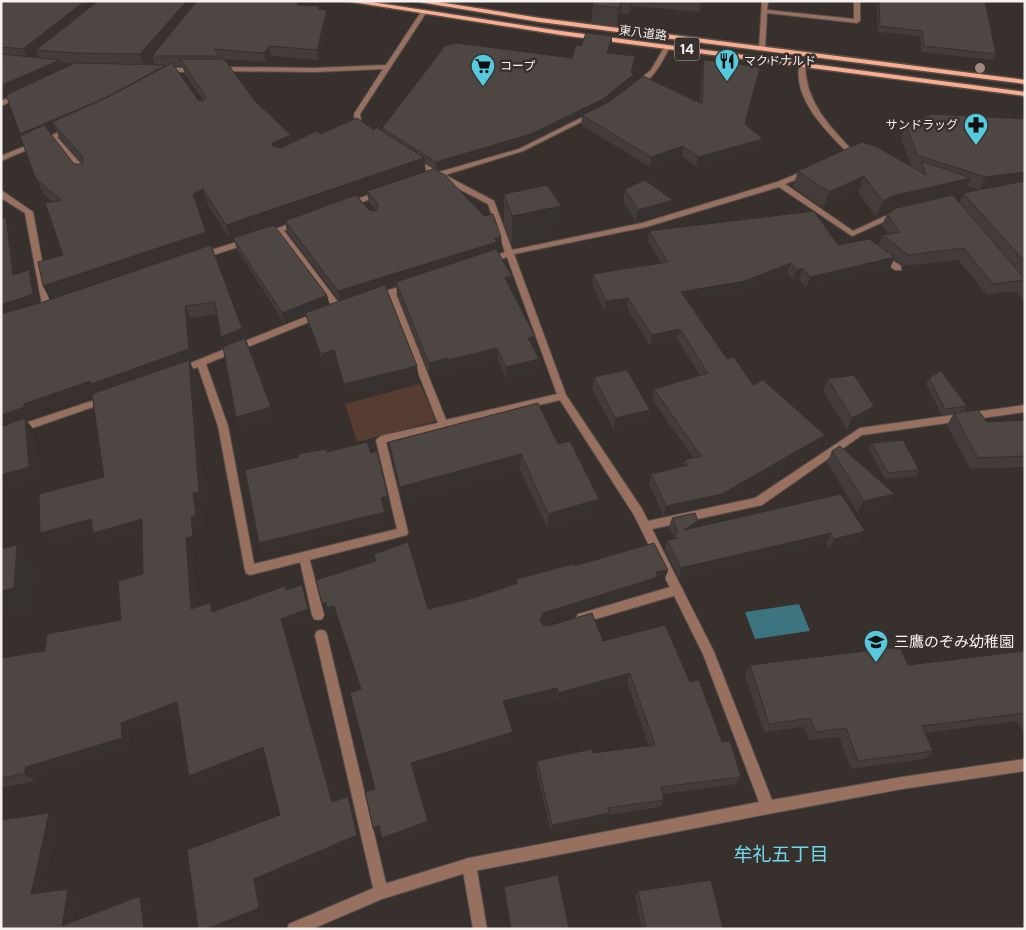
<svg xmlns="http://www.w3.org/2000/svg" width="1026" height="930" viewBox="0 0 1026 930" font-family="'DM Sans','Noto Sans JP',sans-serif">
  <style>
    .green { fill: #563c31 }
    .water { fill: #3c757f }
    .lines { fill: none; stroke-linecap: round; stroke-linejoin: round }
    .lane-casing { stroke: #564f4c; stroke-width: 2 }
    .street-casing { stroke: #564f4c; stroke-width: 2 }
    .primary-casing { stroke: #564f4c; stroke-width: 3 }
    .lane { fill: #977060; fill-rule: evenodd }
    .street { fill: #977060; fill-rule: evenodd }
    .primary { fill: #fbac8c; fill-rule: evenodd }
    .tree { fill: #a3897d }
    .wall { fill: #433c3a; fill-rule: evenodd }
    .shaded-wall { fill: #37312f }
    .building { fill: #4e4643; stroke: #37312f }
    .labels { text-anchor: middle; stroke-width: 5; stroke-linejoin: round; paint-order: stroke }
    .far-street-label { font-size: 12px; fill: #f6f1ef; stroke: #37302d }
    .far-poi-label { font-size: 12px; fill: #f6f1ef; stroke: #37302d; text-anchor: start }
    .shield { fill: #37302d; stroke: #bdb7b5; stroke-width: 1 }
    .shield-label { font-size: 14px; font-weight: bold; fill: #f6f1ef }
    .poi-label { font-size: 15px; fill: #f6f1ef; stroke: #37302d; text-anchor: start }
    .near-neighbourhood-label { font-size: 19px; fill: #70d9eb; stroke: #37302d }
  </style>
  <rect width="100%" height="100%" fill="#37302d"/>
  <path class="green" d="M420 384 436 421 357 442 345 404Z"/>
  <path class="water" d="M799 604 810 631 755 639 745 612Z"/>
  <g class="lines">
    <defs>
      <path id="lane" d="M18 94 21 96 20 97 1 106V101Z
        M52 136H56L87 171V175H81L52 138Z
        M276 228H282L341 306V310H335L276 232Z
        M304 552 308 554 309 557 324 615 322 619 318 620 314 619 312 615 299 557 300 554Z
        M677 585 681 587 683 590 681 593 677 595 582 623 578 622 576 618 578 614 582 613Z
        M321 630 325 631 327 635 388 892 386 897 381 899 376 897 374 892 315 635 317 631Z
        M469 858 474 860 476 865 487 929H473L462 865 464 860Z"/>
      <path id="street" d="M762 1H768L767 10 854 19V1H860V21L857 23 767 13 765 48 762 50 759 48Z
        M421 12 426 13 360 114 361 124 365 126V128L356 126 354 114 383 69 315 72 219 71 216 69 219 67 315 68 386 65Z
        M665 46 670 47C663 60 650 87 634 86V84L651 70Z
        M800 63 805 64C805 101 829 126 853 151V153L840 157V153L846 151C825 130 791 96 800 63Z
        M164 68H184L187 70 184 72 162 71 161 70Z
        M593 112 595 113V115L523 151 445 175 494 201 512 250 642 223 777 182 809 169H812V173L785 184 853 231 894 212H900L901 214 852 236 779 187 646 227 514 254 566 395 642 509 648 521 755 498 860 428 1025 405V412L862 435 762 505 652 529 714 652 772 800 902 777 1025 759V771L902 789 768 814 469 872 382 899 312 929H287L289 924 381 885 469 858 759 802 703 654 634 515 560 400 386 442 408 532 407 535 250 575 246 573 245 570 218 426 198 367 181 373 176 370 178 368 315 313H321L322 315 321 317 206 364 228 426 254 564 397 529 376 440 381 436 438 423 388 296 375 300 371 297 372 295 409 284 413 287 412 289 396 294 446 420 557 394 507 257 489 263 485 260 505 252 488 204 438 178H432V175L410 162 417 160 439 172 519 149Z
        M69 128 72 130 71 131 1 161V156Z
        M1 190 33 212 51 310 50 312H44L43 310 25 213 1 198Z
        M378 191H381L385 193 350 207H347L343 205Z
        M296 221H302L303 223 268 237H262L261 235Z
        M247 239H250V243L201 259 197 256 198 254Z
        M883 254 901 266V270H895L880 259 879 257Z
        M107 396 110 397 112 399 110 401 1 439V431Z"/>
      <path id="primary" d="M346 1H365L561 31 1025 92V96L561 35Z
        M413 1H432L540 18 1025 80V84L540 22Z"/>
    </defs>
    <use href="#lane" class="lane-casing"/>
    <use href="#street" class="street-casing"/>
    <use href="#primary" class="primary-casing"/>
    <use href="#lane" class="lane"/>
    <use href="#street" class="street"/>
    <use href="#primary" class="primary"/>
  </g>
  <circle class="tree" cx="980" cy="68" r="5"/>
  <path class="wall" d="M1 1 299 5 320 9 328 19 319 60 271 56 266 62 224 59 255 101 291 135 293 143 321 134 374 130 383 131 382 128 572 58 581 46 612 44 608 53 635 63 632 73 634 74 633 82 605 104H700L702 69 704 60 745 124 763 139 761 149 696 167 682 156 650 167 581 125 582 116 531 141 436 170 424 162 425 172 501 237 502 248 497 249V250L512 276V288L510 289 535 348 534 349 539 359 538 371 507 379 498 360 449 372V370L430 375 397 294 396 285 386 288 417 366 418 378 347 396 337 362 324 366 309 325 306 316 285 324 237 249 234 240 231 241 208 205 198 210 275 418 240 429 224 346 217 314 190 318 193 361 190 362 194 371 204 502 199 504 202 526 197 527 198 546 192 548 196 607 210 603 215 611 287 590 306 595 312 619 286 629 334 801 348 797 352 804 360 841 260 884 265 913 226 929 280 815 266 756 196 783 178 713 129 731 130 746 36 775 35 781 1 788V658L45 651 121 620 143 574 142 531 100 544 93 533V532L48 544 104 477 96 392 32 415V418L26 420 33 429 37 478 1 489 13 228 18 273 35 282 39 303 51 300 63 255 52 202 44 195 36 179 6 94 4 89H1ZM156 52 152 56 154 65 145 64ZM37 53 40 58 32 57 35 55ZM61 62 73 64 63 68ZM174 66H182L185 74 203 100H198ZM56 130 59 137 82 163V164H74L50 133ZM367 194 369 202 376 211 369 210 357 197ZM285 222 287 232 340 301 329 305 274 226Z
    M594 1H701L699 12 632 6 629 15 621 14 617 26 591 23 593 5Z
    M877 1H985L996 54 993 60 922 52 920 36 878 32Z
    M1025 119V301L1016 291 987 295 958 260 903 266 894 259 890 268 806 287 799 279 793 281 787 273 741 292 688 301 727 359 753 385 820 445 719 504 664 516 649 484 651 474 683 466 685 460 693 458 652 399 654 389 700 375 677 339 650 346 627 308 605 312 592 284 593 274 661 263 648 241 649 231 838 245 878 246 883 235 889 234 882 225 887 214 894 210 886 212 876 217 858 192 823 208 793 187 798 171 911 166 901 138 906 125ZM967 186 979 190 964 193ZM963 194 959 202 954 196Z
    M625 189 673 200 671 212 636 222 623 201Z
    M504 194 559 236 512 246 504 223Z
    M594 377 650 410 648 421 614 430 592 389Z
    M929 378 967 406 964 412 942 415 926 384Z
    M828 379 874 406 868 417 847 430 823 390Z
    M954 413 987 422 1025 420V467L970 469 947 425Z
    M389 442 558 444 599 499 597 515 548 529 520 470 403 503 392 458Z
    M872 443 919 470 916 476 885 479 869 449Z
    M832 451 889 505 857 512 827 462Z
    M841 494 859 541 829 548 826 543 679 578 665 550 667 540 673 539V536L669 527 672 518 696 528Z
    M574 566 668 570 664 581 656 582 655 587 543 623V625L603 641 690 682 741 777 736 784 662 794 664 800 660 807 608 815 607 820 551 832 536 769 537 761 649 746 627 682 557 702 556 697 505 709 513 740 413 771 430 828 386 845 381 833 376 835 373 828 375 789 361 689 337 616 331 618 329 613 326 614 322 604 428 609 470 599 516 584V579Z
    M1025 651V734L1017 721 925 733 933 751 924 759 851 769 839 737 809 740 804 727 764 732 745 675 750 665H908Z
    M638 891 723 929H642L635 896Z"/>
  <path class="shaded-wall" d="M85 1H103L36 50 37 53 28 60 23 49Z
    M187 1H199L144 65 140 54Z
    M621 1H622L621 14 617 26 619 8Z
    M630 1H632L629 15Z
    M327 10 328 19 319 60 317 50Z
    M612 36V44L606 60 607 53Z
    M269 46 271 56 266 62 264 53Z
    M635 56V63L631 77 634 74 633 82 602 106 582 115V116L531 141 436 170V162L631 73Z
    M60 60 64 71 7 96 4 89H1V82Z
    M166 65 169 74 52 122 56 130 25 144 20 134Z
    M1 127 4 153 1 155Z
    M291 135 294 150 276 158 272 143Z
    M763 139 761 149 696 167 698 157Z
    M683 146 682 156 650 167 651 157Z
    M424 158 426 173 367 191V194L231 241 226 225Z
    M1025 172V182L979 190 986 177Z
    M864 176 858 192 823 208 829 192Z
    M971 178 963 194 886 212 876 217 883 201 892 196Z
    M203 189 208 205 198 210 193 194Z
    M673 200 671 212 636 222 638 210Z
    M561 206 559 236 512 246V216Z
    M6 217 13 228 20 286 13 275Z
    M206 232 212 248 51 302 43 286Z
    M501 237 502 248 497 249V253L396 282V285L341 302 338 291 494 238Z
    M895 257 890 268 806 287 810 277Z
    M791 263 787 273 741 292 679 303 681 292Z
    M803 268 799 279 793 281 797 270Z
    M29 270 35 282 40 306 1 319V305Z
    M512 276V288L505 290V278Z
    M327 295 330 306 285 324 282 313Z
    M628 298 627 308 605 312 606 301Z
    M185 306 190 318 193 361 190 362 194 371 204 502 199 504 202 526 197 527 198 546 192 548 197 619 191 609 96 392 32 415V418L26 420 33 429 37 478 1 489V415Z
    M242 328 246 340 225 348 221 337Z
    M680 329 677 339 650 346 652 335Z
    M535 336V348L528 350V338Z
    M497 348 498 360 449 372 448 360Z
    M334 350 337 362 324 366 321 354Z
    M448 358 449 370 430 375 429 363Z
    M539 359 538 371 507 379 506 367Z
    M417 366 418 378 347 396 344 384Z
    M874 406 868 417 847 430 852 418Z
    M271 407 275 418 240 429 236 417Z
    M650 410 648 421 614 430 615 418Z
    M825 435 820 445 719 504 664 516 666 506Z
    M521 454 520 470 403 503 400 487Z
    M895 494 889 505 857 512 864 501Z
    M388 496 390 507 383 508 381 498Z
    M599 499 597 515 548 529V514Z
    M385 512 387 523 263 553 259 543Z
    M91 519 99 530 48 544 40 533Z
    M142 519 149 529 100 544 93 533Z
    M698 521 695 530H684Z
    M865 531 859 541 829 548 834 539Z
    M831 533 826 543 679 578 681 568Z
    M17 545 39 571 38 613 1 622V591Z
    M668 570 664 581 656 582 655 587 543 623 540 620 543 613 656 572Z
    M302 585 306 595 312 619 286 629 336 808 332 802 281 619Z
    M326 602 334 606 337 616 331 618 329 613 326 614 322 604Z
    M210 603 216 613 212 612Z
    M630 673 627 682 557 702 558 693Z
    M557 688 556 697 503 710V701Z
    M177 702 183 711 129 731 130 746 36 775 35 781 24 774 26 767 121 723Z
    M513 732V740L413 771 411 763Z
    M263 747 269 755 196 783 189 776Z
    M348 797 352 804 360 841 260 884 265 913 226 929H207L254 879Z
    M49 813 59 820 42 899 31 894Z
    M609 813 607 820 551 832 552 825Z
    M428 821 430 828 386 845 382 838Z
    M379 825 382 832 376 835 373 828Z
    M68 889 79 894 73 929 62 926Z
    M140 896 149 901 152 929H144Z"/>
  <path class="building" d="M1 1H85L23 49 1 47Z
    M98 1H187L140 54 75 53 36 50Z
    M197 1H284L298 2 297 5 320 6 318 9 327 10 317 50 269 46 264 53 214 49 220 56H152Z
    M594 1H621L619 8 593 5Z
    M879 1H985L996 54 924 46 922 31 880 26Z
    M586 33 612 36 607 53 635 56 631 73 634 74 603 99 531 134 436 162 382 128 445 46 456 43 572 58 576 45 581 46Z
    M1 54 60 60 2 85Z
    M180 59H224L255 101 291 135 272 143 273 146 281 148 317 131 321 134 357 118 374 130 376 127 424 158 226 225 203 189 193 194 206 232 43 286 38 262 63 255 45 203 61 200 36 179 20 136 44 125 74 164H82L83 157 52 122 108 97 172 63 198 100 203 101 206 97Z
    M704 60 760 67 745 124 763 139 698 157 683 146 651 157 582 115 609 102 643 76 702 104Z
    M75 63 166 65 105 98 20 134 6 95Z
    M931 114 1025 119V172L986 177 917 155 906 125Z
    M862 142 877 147 926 175 921 161 971 178 892 196 883 201 864 176 829 192 798 171Z
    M433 169 445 175 484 216 493 214 501 237 494 238 497 242 338 291 285 221 356 195 369 210 376 211 378 204 367 191Z
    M645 180 673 200 638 210 625 189Z
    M1025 181V262L963 193Z
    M547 185 561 206 512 216 504 194Z
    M953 195 1025 279V281L1023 280 993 284 964 248 908 255 883 235 900 232 887 214 897 208Z
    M814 211 838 245 869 239 895 257 810 277 803 268 797 270 791 263 744 281 681 292 727 359 734 357 753 385 763 380 825 435 722 494 666 506 651 474 688 465 685 460 701 456 654 389 708 373 680 329 652 335 628 298 606 301 593 274 668 262 649 231Z
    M6 217 13 275 29 270 33 294 1 305V218Z
    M274 225 327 295 282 313 233 238Z
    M211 245 242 328 221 337 215 302 185 306 189 349 91 384 90 381 24 404V407L1 415V314L43 302Z
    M496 249 512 276 505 278 535 336 528 338 539 359 506 367 497 348 448 360V358L429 363 396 282Z
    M385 285 417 366 344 384 334 350 321 354 305 313Z
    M245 338 271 407 236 417 223 347Z
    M189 360 199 492 193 493 196 515 191 517 193 536 186 538 191 609 210 603 212 612 285 586 286 590 302 585 308 609 281 619 332 802 348 797 357 835 254 879 259 908 207 929H198L187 850 280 815 263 747 189 776 177 702 121 723 122 738 26 767 24 774 1 778V658L45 651 47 634 121 620 118 581 143 574 142 519 93 533 91 519 40 533 39 494 104 477 92 394Z
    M627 370 650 410 615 418 594 377Z
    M941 371 967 406 945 409 929 378Z
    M854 375 874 406 852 418 828 379Z
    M538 403 558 444 570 441 599 499 548 514 521 454 400 487 389 442Z
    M978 410 987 422 1025 420V456L978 458 954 413Z
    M25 418 29 467 1 475V427Z
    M903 440 919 470 888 473 872 443Z
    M367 442 371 453 377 451 388 496 381 498 385 512 259 543 245 470 298 457V454L326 449 327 452Z
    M840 446 895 494 864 501 832 451Z
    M841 494 865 531 834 539 831 533 681 568 667 540 677 538 674 533 678 532 672 518 695 513 698 521 684 530Z
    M408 542 428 609 470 599 518 583 516 579 573 564 574 566 654 543 668 570 656 572 658 577 543 613 540 620 543 625 548 626 592 613 603 641 665 625 690 682 699 680 722 742 730 741 741 777 661 787 664 800 608 808 609 813 552 825 537 761 592 749 593 753 655 745 630 673 558 693 557 688 503 701 513 732 411 763 428 821 382 838 379 825 373 828 365 792 375 789 350 693 361 689 334 606 327 608 326 602 322 604 316 580 376 561 374 554Z
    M17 545 14 588 1 591V549Z
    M900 647 908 665 1025 651V713L922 726 933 751 858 761 846 728 816 732 810 718 769 724 750 665Z
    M49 813 31 894 68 889 62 926 140 896 144 929H1V820Z
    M558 875 569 929H511L504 887Z
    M711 880 723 929H646L638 891Z"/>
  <defs>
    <symbol id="restaurant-pin" viewBox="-11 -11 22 30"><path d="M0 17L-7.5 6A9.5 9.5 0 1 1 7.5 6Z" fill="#55cade" stroke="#37302d"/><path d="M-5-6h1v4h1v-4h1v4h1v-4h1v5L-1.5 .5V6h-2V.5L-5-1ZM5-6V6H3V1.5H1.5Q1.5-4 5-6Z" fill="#111"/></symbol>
    <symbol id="supermarket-pin" viewBox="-11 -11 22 30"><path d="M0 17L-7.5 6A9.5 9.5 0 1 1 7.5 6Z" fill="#55cade" stroke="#37302d"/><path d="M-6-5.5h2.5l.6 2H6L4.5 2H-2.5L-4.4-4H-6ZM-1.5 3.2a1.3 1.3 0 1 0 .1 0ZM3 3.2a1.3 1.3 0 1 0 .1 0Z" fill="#111"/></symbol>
    <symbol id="pharmacy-pin" viewBox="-11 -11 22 30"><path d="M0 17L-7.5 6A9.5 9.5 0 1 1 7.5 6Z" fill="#55cade" stroke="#37302d"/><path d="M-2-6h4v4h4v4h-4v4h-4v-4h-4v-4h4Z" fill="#111"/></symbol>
    <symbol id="school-pin" viewBox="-11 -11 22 30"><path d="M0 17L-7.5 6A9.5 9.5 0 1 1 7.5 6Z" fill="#55cade" stroke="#37302d"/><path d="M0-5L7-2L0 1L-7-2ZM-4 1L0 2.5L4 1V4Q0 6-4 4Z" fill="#111"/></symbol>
  </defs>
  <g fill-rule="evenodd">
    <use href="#restaurant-pin" x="713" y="47" width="28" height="38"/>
    <use href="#supermarket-pin" x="469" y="52" width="28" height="38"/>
    <use href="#pharmacy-pin" x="962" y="111" width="28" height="38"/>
    <use href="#school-pin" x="862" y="628" width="28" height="38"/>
  </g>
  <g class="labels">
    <g class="far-street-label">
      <text transform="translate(643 33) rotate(7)" y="4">東八道路</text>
    </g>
    <g class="far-poi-label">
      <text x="744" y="65">マクドナルド</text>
      <text x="500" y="70">コープ</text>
      <text x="958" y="129" text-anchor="end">サンドラッグ</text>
    </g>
    <rect class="shield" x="674.5" y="37.5" width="25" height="23" rx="4"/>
    <g class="shield-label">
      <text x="687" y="54">14</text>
    </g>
    <g class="poi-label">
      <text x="894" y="647">三鷹のぞみ幼稚園</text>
    </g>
    <g class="near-neighbourhood-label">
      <text x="781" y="861">牟礼五丁目</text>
    </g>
  </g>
  <rect width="1026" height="930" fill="none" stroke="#f6f1ef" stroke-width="5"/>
</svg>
